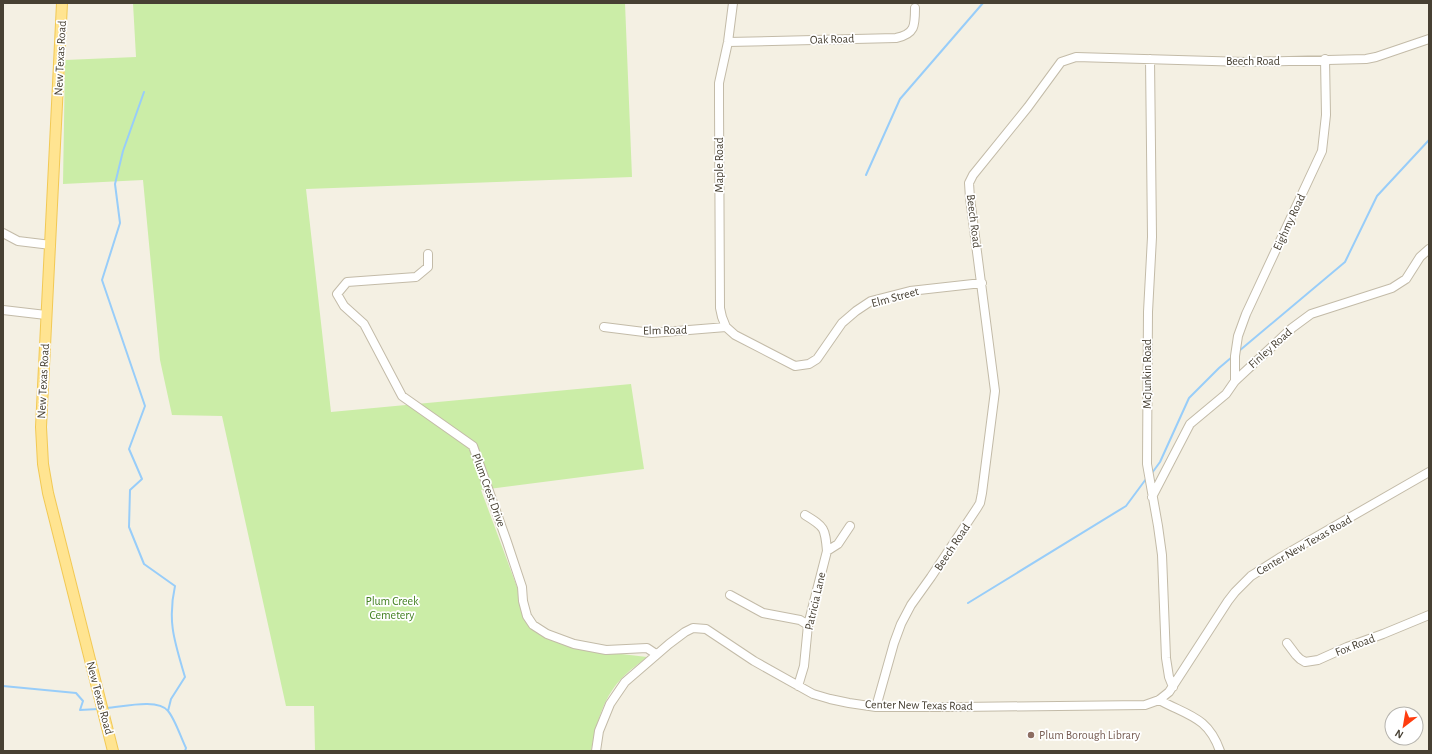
<svg xmlns="http://www.w3.org/2000/svg" width="1432" height="754" viewBox="0 0 1432 754" font-family="'Alegreya Sans',sans-serif">
  <style>
    .green { fill: #cbeda7 }
    .lines { fill: none; stroke-linecap: round; stroke-linejoin: round }
    .stream { stroke: #98cdf9; stroke-width: 2 }
    .minor-casing { stroke: #c3bba8; stroke-width: 10 }
    .major-casing { stroke: #f2c954; stroke-width: 12 }
    .minor { stroke: #fff; stroke-width: 8 }
    .major { stroke: #ffe491; stroke-width: 10 }
    .education-dot { fill: #8d6e63; stroke: #fff; stroke-width: 1.5 }
    .labels { text-anchor: middle; stroke-width: 3.5; stroke-linejoin: round; paint-order: stroke }
    .street-label { font-size: 12px; fill: #474033; stroke: #fff }
    .park-label { font-size: 12px; fill: #407f1f; stroke: #fff }
    .education-label { font-size: 12px; fill: #785e54; stroke: #fff; text-anchor: start }
  </style>
  <rect width="100%" height="100%" fill="#f4f0e3"/>
  <path class="green" d="M133 3H625L632 177 306 189 331 412 631 384 644 469 481 490 520 595 528 624 537 633 546 638 574 647 596 651 647 657C640 663 632 668 625 675 603 696 597 722 591 751H315L314 706H286L222 416 172 415 160 360 143 180 63 184 65 60 136 57Z"/>
  <g class="lines">
    <path class="stream" d="M144 92 123 151 115 184 120 223 102 280 145 406 129 449 142 479 130 490 129 527 144 564 175 586C167 622 175 643 185 677L171 699 168 711
      M866 175 900 99 983 3
      M1239 351 1345 262 1377 196 1429 140
      M1152 473 1160 462 1189 398 1219 368 1232 357
      M968 603 1126 506 1146 479
      M3 686 76 693 83 701 80 710 98 709
      M107 708C122 707 158 698 168 711 175 719 181 738 186 748L185 751"/>
    <defs>
      <path id="minor" d="M733 3 728 42 719 83V105L720 308 722 317 726 327 735 335 795 366 809 364 817 359 842 323 856 311 871 301 910 291 982 283
        M728 42 896 38C915 34 915 26 915 8
        M1150 59 1152 237 1148 312 1147 464 1158 526 1162 555 1166 658 1169 677 1173 687
        M3 233 18 241 51 245
        M428 254V267L416 277 347 282 337 294 344 306 364 324 402 396 473 446 507 542 522 587 523 601 527 616 533 625 547 634 574 644 606 650 647 648 656 654
        M3 310 46 315
        M604 327 652 333 726 327
        M1235 381V356L1238 336 1246 314 1322 151 1326 115 1325 59
        M1152 497 1190 424 1226 394 1235 381 1292 328 1311 314 1392 288 1406 279 1420 257 1429 249
        M805 515C825 527 825 528 827 551
        M730 595 763 613 800 620 808 625
        M1287 643 1296 655 1300 659 1305 662 1318 660 1347 647 1383 634 1429 615
        M798 686 804 666 808 625 827 551 838 544 850 526
        M1159 700C1189 716 1208 717 1220 751
        M876 707 894 643 901 624 911 605 931 577 977 508 980 503 982 493 995 391 970 198 969 183 973 175 1028 107 1061 62 1076 57 1246 62 1366 59 1376 57 1429 39
        M596 751 599 731 610 704 625 682 669 644 685 632 693 628 706 629 754 661 813 694 830 699 849 703 876 707H959L1145 705 1159 700 1169 692 1228 601 1235 592 1251 576 1281 557 1429 472"/>
      <path id="major" d="M62 3 41 427 43 464 48 493 113 751"/>
    </defs>
    <use href="#minor" class="minor-casing"/>
    <use href="#major" class="major-casing"/>
    <use href="#minor" class="minor"/>
    <use href="#major" class="major"/>
  </g>
  <circle class="education-dot" cx="1031" cy="735" r="4"/>
  <g class="labels">
    <g class="street-label">
      <text transform="translate(832 39) rotate(-2)" y="4">Oak Road</text>
      <text transform="translate(60 58) rotate(-87)" y="4">New Texas Road</text>
      <text x="1253" y="65">Beech Road</text>
      <text transform="translate(719 165) rotate(-90)" y="4">Maple Road</text>
      <text transform="translate(974 221) rotate(83)" y="4">Beech Road</text>
      <text transform="translate(1289 222) rotate(-65)" y="4">Eighmy Road</text>
      <text transform="translate(895 297) rotate(-15)" y="4">Elm Street</text>
      <text transform="translate(665 330) rotate(-1)" y="4">Elm Road</text>
      <text transform="translate(1270 348) rotate(-42)" y="4">Finley Road</text>
      <text transform="translate(1147 374) rotate(-90)" y="4">McJunkin Road</text>
      <text transform="translate(43 381) rotate(-87)" y="4">New Texas Road</text>
      <text transform="translate(489 490) rotate(70)" y="4">Plum Crest Drive</text>
      <text transform="translate(1304 545) rotate(-30)" y="4">Center New Texas Road</text>
      <text transform="translate(952 547) rotate(-56)" y="4">Beech Road</text>
      <text transform="translate(815 601) rotate(-77)" y="4">Patricia Lane</text>
      <text transform="translate(1355 645) rotate(-21)" y="4">Fox Road</text>
      <text transform="translate(100 698) rotate(75)" y="4">New Texas Road</text>
      <text transform="translate(919 705) rotate(1)" y="4">Center New Texas Road</text>
    </g>
    <g class="park-label">
      <text x="392" y="605">Plum Creek<tspan x="392" dy="14">Cemetery</tspan></text>
    </g>
    <g class="education-label">
      <text x="1039" y="739">Plum Borough Library</text>
    </g>
  </g>
  <rect width="1432" height="754" fill="none" stroke="#474033" stroke-width="8"/>
  <g transform="translate(1404 726) rotate(211)"><circle r="19" fill="#ffffff" stroke="#b5b3ad"/>
  <path d="M0-3L7 15L0 10L-7 15Z" fill="#ff3d0f"/>
  <text y="-6" font-size="11" font-weight="bold" text-anchor="middle" fill="#474033">N</text>
  </g>
</svg>
